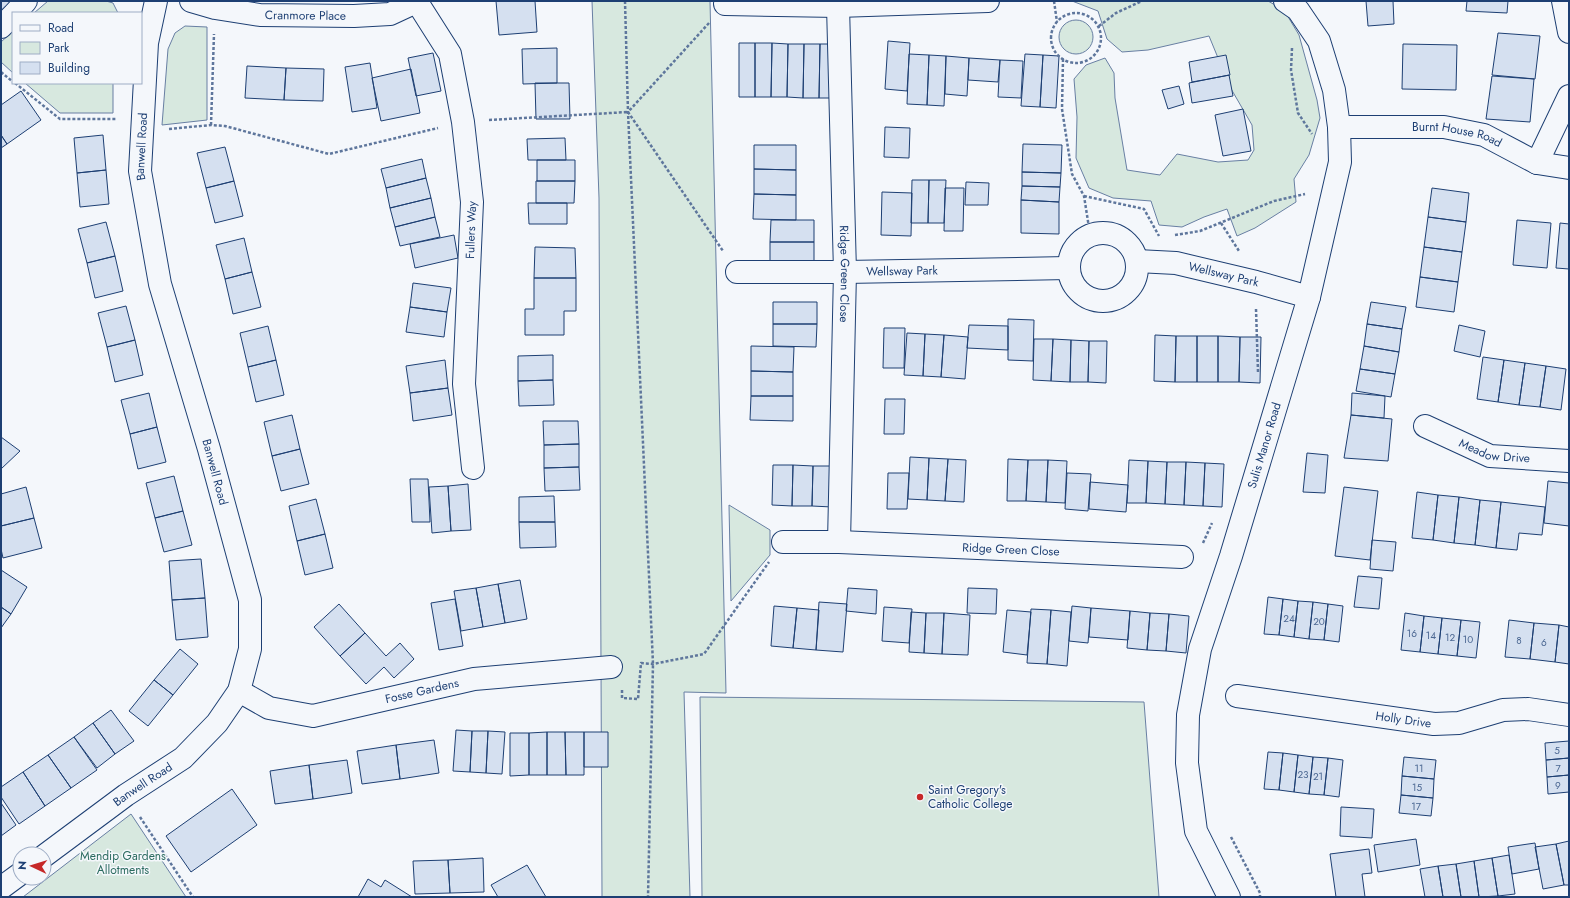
<svg xmlns="http://www.w3.org/2000/svg" width="1570" height="898" viewBox="0 0 1570 898" font-family="Jost,sans-serif">
  <style>
    .green { fill: #d7e8df; stroke: #687fa3 }
    .building { fill: #d5e0f0; stroke: #1d3f73 }
    .lines { fill: none; stroke-linecap: round; stroke-linejoin: round }
    .street-casing { stroke: #1d3f73; stroke-width: 24 }
    .path { stroke: #5e769c; stroke-width: 2.5; stroke-dasharray: 3 2; stroke-linecap: butt }
    .street { stroke: #f4f7fb; stroke-width: 22 }
    .poi-dot { fill: #c62828; stroke: #f4f7fb; stroke-width: 1.5 }
    .labels { text-anchor: middle; stroke-width: 3; stroke-linejoin: round; paint-order: stroke }
    .number-label { font-size: 10px; fill: #4b6792 }
    .street-label { font-size: 12px; fill: #1d3f73; stroke: #f4f7fb }
    .poi-label { font-size: 12px; fill: #1d3f73; stroke: #f4f7fb; text-anchor: start }
    .park-label { font-size: 12px; fill: #2c6c60; stroke: #f4f7fb }
  </style>
  <rect width="100%" height="100%" fill="#f4f7fb"/>
  <path class="green" d="M48 1H106L113 3 118 13H34Z
    M592 1H710L726 693 684 692 690 897H602L599 198Z
    M1072 1H1268L1284 10 1299 35 1317 100 1320 118 1309 155 1294 179 1296 202 1255 228 1237 236 1227 209 1204 217 1182 227 1159 225 1151 201 1113 198 1089 188 1076 158 1077 117 1074 79 1086 65 1105 58 1114 73 1115 98 1127 170 1160 175 1177 154 1218 162 1248 160 1254 150 1252 125 1230 87 1209 36 1148 50 1122 52 1107 39 1098 11Z
    M1059 37a17 17 0 1 1 34 0a17 17 0 1 1-34 0Z
    M185 26 207 27V120L162 125 168 49 175 33Z
    M13 31V73L1 62V42Z
    M25 83H113V113H60Z
    M729 505 770 530V555L731 601Z
    M700 697 1144 702 1159 897H702Z
    M131 814 186 897H23Z"/>
  <path class="building" d="M1 1H13L1 20Z
    M496 1H535L537 32 499 35Z
    M1366 1H1393L1394 24 1368 26Z
    M1467 1H1508L1507 13 1466 11Z
    M1498 33 1540 36 1535 79 1492 75Z
    M888 41 910 43 907 91 885 89Z
    M739 43H755V97H739Z
    M755 43H772L771 97H755Z
    M772 43 788 44 787 97H771Z
    M788 44H804L803 98 787 97Z
    M804 44H820L819 98H803Z
    M820 44H836V98H819Z
    M1403 44 1457 45 1456 90 1402 89Z
    M557 48V83L523 84 522 49Z
    M433 53 441 91 416 96 408 58Z
    M909 54 929 55 927 105 907 104Z
    M1025 54 1043 55 1040 107 1021 106Z
    M929 55 946 56 944 106 927 105Z
    M1043 55 1059 56 1056 108 1040 107Z
    M1226 55 1230 75 1192 82 1189 62Z
    M946 56 969 58 967 96 945 94Z
    M969 58 1000 60 998 82 968 80Z
    M1000 60 1023 61 1021 98 998 97Z
    M370 63 377 108 352 112 345 67Z
    M247 66 286 68 284 100 245 98Z
    M286 68 324 69 323 101 284 100Z
    M411 69 420 113 381 121 372 78Z
    M1229 75 1233 96 1192 103 1189 83Z
    M1492 76 1534 79 1530 122 1486 119Z
    M535 83H569L570 119H536Z
    M1179 86 1184 104 1168 109 1162 90Z
    M21 91 41 120 7 144 1 135V105Z
    M1243 109 1251 151 1223 156 1215 115Z
    M885 127 910 128 909 158 884 157Z
    M1 135 7 144 1 148Z
    M103 135 106 170 77 173 74 138Z
    M565 138 566 160H528L527 139Z
    M1023 144 1062 145 1061 173 1022 172Z
    M754 145H796V170L754 169Z
    M225 147 234 181 206 188 197 153Z
    M422 159 426 178 386 188 381 169Z
    M537 160H575V181H537Z
    M754 169 796 170V195L754 194Z
    M106 170 109 204 80 207 77 173Z
    M1022 172 1061 173 1060 187 1022 186Z
    M426 178 431 198 390 208 386 188Z
    M912 180H929L928 223H911Z
    M929 180H946L944 223H928Z
    M234 181 243 216 215 223 206 188Z
    M536 181H575L574 203H536Z
    M966 182 989 183 988 205H965Z
    M1022 186 1060 187 1059 202 1021 200Z
    M945 188H964L963 231H944Z
    M1432 188 1469 193 1466 222 1428 217Z
    M882 192 912 193 911 236 881 235Z
    M754 194 796 195V220L753 219Z
    M431 198 435 217 395 227 390 208Z
    M1021 200 1059 202V234L1021 233Z
    M528 203H567V224H529Z
    M435 217 440 237 400 246 395 227Z
    M1428 217 1466 222 1462 252 1424 247Z
    M771 220H814V242H770Z
    M1517 220 1551 223 1547 268 1513 265Z
    M106 222 115 256 87 263 78 229Z
    M1560 223 1569 224V269L1556 268Z
    M454 235 458 258 415 268 410 244Z
    M244 238 252 272 225 279 216 245Z
    M770 242H814V265L770 264Z
    M535 247 575 248 576 278H534Z
    M1424 247 1462 252 1458 282 1420 277Z
    M115 256 123 291 95 298 87 263Z
    M252 272 261 307 233 314 225 279Z
    M1420 277 1458 282 1454 312 1416 307Z
    M534 278H576V311H564V335H525V309H534Z
    M413 283 451 288 447 312 410 307Z
    M773 302H817V324H773Z
    M1371 302 1406 307 1402 329 1367 324Z
    M126 306 135 340 107 347 98 313Z
    M410 307 447 312 444 337 406 332Z
    M1008 319 1034 320 1033 361 1008 360Z
    M773 324H817L816 347 773 346Z
    M1367 324 1402 329 1399 352 1364 346Z
    M969 325 1008 326V350L967 348Z
    M1459 325 1485 331 1480 357 1454 351Z
    M268 326 276 360 248 367 240 333Z
    M884 328H905L904 368H883Z
    M907 333 925 334 923 376 904 375Z
    M925 334 944 335 941 377 923 376Z
    M944 335 968 337 965 379 941 377Z
    M1155 335 1176 336 1175 382 1154 381Z
    M1176 336H1197V382H1175Z
    M1197 336H1218V382H1197Z
    M1218 336 1240 337 1239 382H1218Z
    M1240 337H1261L1260 383 1239 382Z
    M1034 339H1053L1051 381 1033 380Z
    M1053 339 1071 340 1070 382 1051 381Z
    M135 340 143 375 115 382 107 347Z
    M1071 340 1089 341 1088 382H1070Z
    M1089 341H1107L1106 383 1088 382Z
    M751 346 794 347 793 372 751 371Z
    M1364 346 1399 352 1395 374 1360 369Z
    M553 355V380L518 381V356Z
    M1483 357 1504 360 1498 402 1477 399Z
    M276 360 284 395 256 402 248 367Z
    M445 360 448 388 410 393 406 366Z
    M1504 360 1525 363 1519 405 1498 402Z
    M1525 363 1546 366 1540 407 1519 405Z
    M1546 366 1566 369 1561 410 1540 407Z
    M1360 369 1395 374 1391 397 1356 391Z
    M751 371 793 372V396H751Z
    M553 380 554 405 519 406 518 381Z
    M448 388 452 415 413 421 410 393Z
    M149 393 157 427 130 434 121 400Z
    M1352 393 1385 396 1384 418 1351 415Z
    M751 396H793V421L750 420Z
    M885 399H905L904 434H884Z
    M292 415 300 449 272 456 264 422Z
    M1351 415 1392 419 1388 461 1344 458Z
    M543 421H578L579 444 544 445Z
    M157 427 166 462 138 469 130 434Z
    M1 437 20 451 1 469Z
    M579 444V467L544 468V445Z
    M300 449 309 484 281 491 272 456Z
    M1307 453 1328 455 1325 493 1303 492Z
    M910 457 929 458 927 500 908 499Z
    M929 458 948 459 945 501 927 500Z
    M948 459 966 460 964 502 945 501Z
    M1008 459 1028 460 1026 501H1007Z
    M1028 460H1048L1046 502 1026 501Z
    M1048 460 1067 461 1065 503 1046 502Z
    M1129 460 1148 461 1146 503H1127Z
    M1148 461 1167 462 1165 504 1146 503Z
    M1167 462H1186L1184 505 1165 504Z
    M1186 462 1205 463 1203 506 1184 505Z
    M1205 463 1224 464 1222 507 1203 506Z
    M773 465H793L792 506 772 505Z
    M793 465 813 466 812 506H792Z
    M813 466H833L832 507 812 506Z
    M579 467 580 490 545 491 544 468Z
    M888 473H909L907 509H887Z
    M1067 473 1091 474 1088 511 1065 509Z
    M174 476 183 511 155 518 146 483Z
    M410 479H428L430 522H412Z
    M1548 481 1569 483V526L1544 523Z
    M1090 482 1128 485 1126 512 1089 509Z
    M468 484 471 530 451 531 448 486Z
    M448 486 451 531 432 533 429 487Z
    M26 487 34 518 1 526V494Z
    M1344 487 1378 491 1370 560 1335 556Z
    M1417 492 1438 495 1433 540 1412 538Z
    M1438 495 1459 497 1454 543 1433 540Z
    M554 496 555 522H519V497Z
    M1459 497 1480 500 1475 545 1454 543Z
    M316 499 325 534 297 541 289 506Z
    M1480 500 1501 502 1496 548 1475 545Z
    M1501 502 1545 507 1542 535 1519 533 1517 550 1496 548Z
    M183 511 192 545 164 552 155 518Z
    M34 518 42 548 3 558 1 549V526Z
    M519 522H555L556 547 520 548Z
    M325 534 333 568 305 575 297 541Z
    M1372 540 1396 542 1393 571 1370 569Z
    M201 559 205 598 172 600 169 561Z
    M1 570 27 587 11 614 1 607Z
    M1358 576 1382 578 1379 609 1354 607Z
    M520 580 527 619 505 623 498 584Z
    M498 584 505 623 483 627 476 588Z
    M476 588 483 627 461 631 454 591Z
    M848 588 877 590 876 614 846 611Z
    M968 588 997 589 996 614 967 613Z
    M1268 597 1283 599 1279 635 1264 634Z
    M205 598 208 637 176 640 172 600Z
    M455 599 463 646 439 650 431 603Z
    M1283 599 1298 601 1294 637 1279 635Z
    M1298 601 1313 602 1309 639 1294 637Z
    M819 602 847 604 843 652 816 650Z
    M1313 602 1328 604 1324 640 1309 639Z
    M339 604 365 633 340 656 314 627Z
    M1328 604 1343 606 1339 642 1324 640Z
    M774 606 797 608 793 648 771 646Z
    M1072 606 1091 608 1088 643 1069 641Z
    M1 607 11 614 1 628Z
    M884 607 912 609 909 643 882 641Z
    M797 608 819 610 816 650 793 648Z
    M1091 608 1130 611 1128 640 1089 637Z
    M1031 609 1051 610 1047 664 1027 663Z
    M1007 610 1031 612 1027 655 1003 652Z
    M1051 610 1071 612 1067 666 1047 664Z
    M1130 611 1150 613 1147 650 1127 648Z
    M911 612 926 613 924 653 909 652Z
    M926 613H944L942 654 924 653Z
    M944 613 970 615 968 655 942 654Z
    M1150 613 1169 614 1166 651 1147 650Z
    M1405 613 1424 616 1420 652 1401 650Z
    M1169 614 1189 616 1186 653 1166 651Z
    M1424 616 1442 618 1438 654 1420 652Z
    M1442 618 1461 620 1457 656 1438 654Z
    M1461 620 1480 622 1476 658 1457 656Z
    M1509 620 1534 623 1530 659 1505 657Z
    M1534 623 1559 625 1555 662 1530 659Z
    M1559 625 1569 627V664L1555 662Z
    M365 633 386 656 400 643 414 659 394 678 384 667 366 684 340 656Z
    M180 649 198 664 173 695 154 680Z
    M154 680 173 695 148 726 129 711Z
    M111 710 134 741 115 754 93 723Z
    M93 723 115 754 97 768 74 737Z
    M456 730 472 731 470 772 453 771Z
    M472 731H488L486 773 470 772Z
    M488 731 505 732 502 774 486 773Z
    M547 732V775H529V733Z
    M547 732H565L566 775H547Z
    M565 732H584V775H566Z
    M584 732H608V767H584Z
    M510 733H529V775L510 776Z
    M74 737 97 770 71 788 48 755Z
    M434 740 439 773 400 779 396 745Z
    M1569 741V758L1546 760 1545 743Z
    M396 745 400 779 362 784 357 751Z
    M1268 752 1283 753 1279 790 1264 789Z
    M1283 753 1298 755 1294 792 1279 790Z
    M48 755 71 788 45 806 23 772Z
    M1298 755 1313 757 1309 794 1294 792Z
    M1313 757 1328 758 1324 795 1309 794Z
    M1404 757 1436 760 1434 779 1402 776Z
    M1328 758 1343 760 1339 797 1324 795Z
    M1569 758V775L1547 777 1546 760Z
    M347 760 352 793 313 799 309 765Z
    M309 765 313 799 275 804 270 771Z
    M23 772 45 806 19 824 1 797V787Z
    M1569 775V792L1548 794 1547 777Z
    M1402 776 1434 779 1433 798 1401 795Z
    M232 789 257 825 191 872 166 836Z
    M1401 795 1433 798 1431 816 1399 813Z
    M1 803 16 825 1 836Z
    M1341 807 1374 809 1372 838 1340 836Z
    M1416 839 1420 865 1378 872 1374 845Z
    M1569 841V885H1564L1556 844Z
    M1535 843 1539 869 1512 874 1508 847Z
    M1556 844 1564 885 1543 889 1535 847Z
    M1369 849 1372 873 1362 874 1365 897H1336L1330 854Z
    M1509 855 1515 894 1498 896 1492 858Z
    M483 858 484 892 450 893 448 860Z
    M1492 858 1498 896 1479 897 1474 861Z
    M448 860 450 893 415 894 413 861Z
    M1474 861 1479 897H1461L1456 864Z
    M1456 864 1461 897H1443L1438 866Z
    M527 865 546 897H498L491 885Z
    M1438 866 1443 897H1425L1420 869Z
    M368 879 381 887 385 880 412 897H358Z"/>
  <g class="lines">
    <defs>
      <g id="street">
        <path id="s1" d="M191 1 215 8 260 15 354 16 390 14 418 1"/>
        <path d="M1563 1 1569 32"/>
        <path d="M417 2 450 54 463 122 472 202 464 384 473 468"/>
        <path d="M725 4 838 6 988 1"/>
        <path id="s2" d="M838 6 845 272 839 542"/>
        <path d="M15 13 26 1"/>
        <path d="M1 27 13 15"/>
        <path id="s3" d="M1339 127H1444L1484 135 1537 163 1569 168"/>
        <path d="M1537 163 1569 96"/>
        <circle cx="1103" cy="267" r="34"/>
        <path id="s4" d="M1137 261 1176 263 1256 282 1309 297"/>
        <path id="s5" d="M737 272H845L1068 268"/>
        <path id="s6" d="M1425 426 1490 456 1569 461"/>
        <path id="s7" d="M783 542H839L1182 557"/>
        <path id="s8" d="M239 691 269 708 313 716 474 679 611 667"/>
        <path id="s9" d="M1237 696 1434 724 1459 723 1503 710 1528 709 1569 715"/>
        <path id="s10" d="M44 856 126 795 183 758 217 723 239 691 250 649V600L209 449 160 284 140 171 147 43 156 1"/>
        <path d="M1 888 20 874"/>
        <path id="s11" d="M1229 897 1196 831 1187 763 1188 715 1200 649 1231 556 1309 297 1340 162 1339 127 1334 90 1319 41 1298 10 1285 1"/>
      </g>
    </defs>
    <use href="#street" class="street-casing"/>
    <path class="path" d="M625 1 628 112 653 664 648 897
      M1054 1 1057 22
      M1051 38a25 25 0 1 1 50 0a25 25 0 1 1-50 0Z
      M709 23 628 112 723 251
      M1099 26 1116 13 1142 1
      M1292 48 1291 70 1298 113 1312 134
      M1063 59 1062 109 1072 174 1084 196 1090 234
      M1 72 13 82
      M15 83 60 119H116
      M489 120 628 112
      M211 125 214 34
      M169 129 211 125 225 126 329 154 438 128
      M1084 196 1144 209 1159 236
      M1221 223 1239 251
      M1175 235 1200 231 1274 201 1305 194
      M1256 309 1258 372
      M1203 543 1212 523
      M622 690V698L638 699 641 663 653 664 704 654 769 562
      M140 817 193 897
      M1231 837 1260 893V897"/>
    <use href="#street" class="street"/>
  </g>
  <circle class="poi-dot" cx="920" cy="797" r="4"/>
  <g class="labels">
    <g class="number-label">
      <text x="1289" y="622">24</text>
      <text x="1319" y="625">20</text>
      <text x="1412" y="637">16</text>
      <text x="1431" y="639">14</text>
      <text x="1450" y="641">12</text>
      <text x="1468" y="643">10</text>
      <text x="1519" y="644">8</text>
      <text x="1544" y="646">6</text>
      <text x="1557" y="754">5</text>
      <text x="1419" y="772">11</text>
      <text x="1558" y="772">7</text>
      <text x="1303" y="778">23</text>
      <text x="1318" y="780">21</text>
      <text x="1558" y="789">9</text>
      <text x="1417" y="791">15</text>
      <text x="1416" y="810">17</text>
    </g>
    <g class="street-label">
      <text dy="4" stroke="none"><textPath href="#s1" startOffset="116">Cranmore Place</textPath></text>
      <text dy="4" stroke="none"><textPath href="#s3" startOffset="119">Burnt House Road</textPath></text>
      <text dy="4" stroke="none"><textPath href="#s10" startOffset="818">Banwell Road</textPath></text>
      <text transform="translate(471 230) rotate(-88)" y="4">Fullers Way</text>
      <text dy="4" stroke="none"><textPath href="#s5" startOffset="165">Wellsway Park</textPath></text>
      <text dy="4" stroke="none"><textPath href="#s2" startOffset="268">Ridge Green Close</textPath></text>
      <text dy="4" stroke="none"><textPath href="#s4" startOffset="88">Wellsway Park</textPath></text>
      <text dy="4" stroke="none"><textPath href="#s11" startOffset="471">Sulis Manor Road</textPath></text>
      <text dy="4" stroke="none"><textPath href="#s6" startOffset="75">Meadow Drive</textPath></text>
      <text transform="translate(215 472) rotate(75)" y="4">Banwell Road</text>
      <text dy="4" stroke="none"><textPath href="#s7" startOffset="228">Ridge Green Close</textPath></text>
      <text dy="4" stroke="none"><textPath href="#s8" startOffset="191">Fosse Gardens</textPath></text>
      <text dy="4" stroke="none"><textPath href="#s9" startOffset="168">Holly Drive</textPath></text>
      <text dy="4" stroke="none"><textPath href="#s10" startOffset="122">Banwell Road</textPath></text>
    </g>
    <g class="poi-label">
      <text x="928" y="794">Saint Gregory's<tspan x="928" dy="14">Catholic College</tspan></text>
    </g>
    <g class="park-label">
      <text x="123" y="860">Mendip Gardens<tspan x="123" dy="14">Allotments</tspan></text>
    </g>
  </g>
  <rect width="1570" height="898" fill="none" stroke="#1d3f73" stroke-width="4"/>
  <rect x="12" y="12" width="130" height="72" fill="#f4f7fb" stroke="#9eadc5"/>
  <rect x="20" y="25" width="20" height="6" fill="#f4f7fb" stroke="#9eadc5"/>
  <text x="48" y="32" font-size="12" fill="#1d3f73">Road</text>
  <rect x="20" y="42" width="20" height="12" fill="#d7e8df" stroke="#9eadc5"/>
  <text x="48" y="52" font-size="12" fill="#1d3f73">Park</text>
  <rect x="20" y="62" width="20" height="12" fill="#d5e0f0" stroke="#9eadc5"/>
  <text x="48" y="72" font-size="12" fill="#1d3f73">Building</text>
  <g transform="translate(32 866) rotate(274)"><circle r="19" fill="#f4f7fb" stroke="#9eadc5"/>
  <path d="M0-3L7 15L0 10L-7 15Z" fill="#c62828"/>
  <text y="-6" font-size="11" font-weight="bold" text-anchor="middle" fill="#1d3f73">N</text>
  </g>
</svg>
